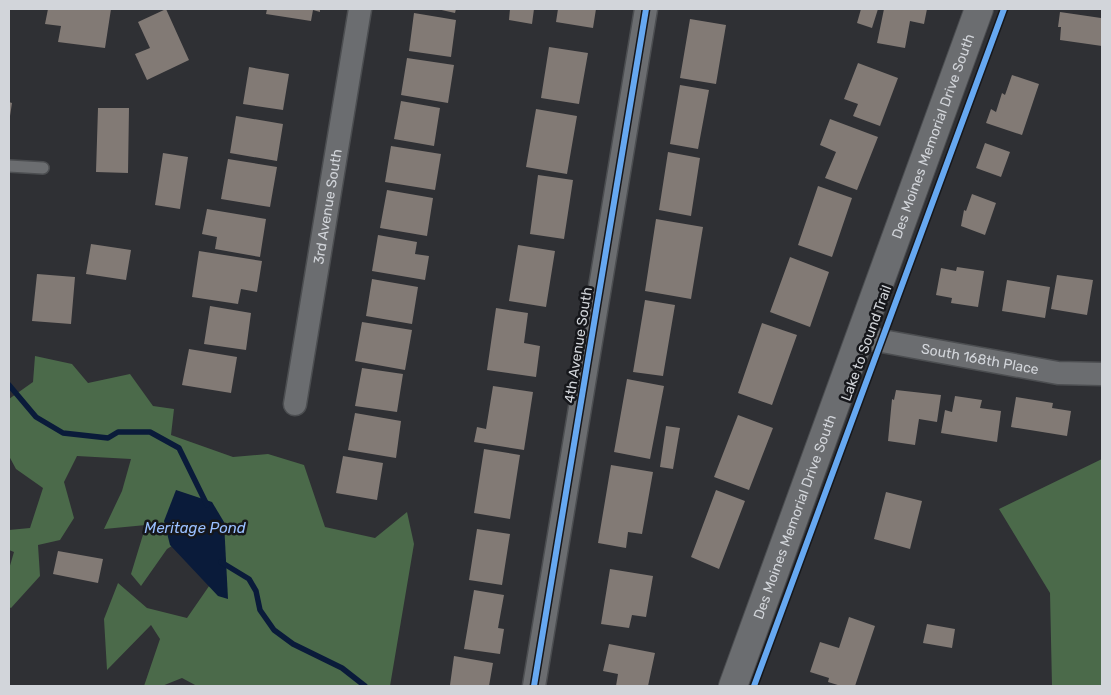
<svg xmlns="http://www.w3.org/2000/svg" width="1111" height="695" viewBox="0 0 1111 695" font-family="Rubik,sans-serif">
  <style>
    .forest { fill: #4b6a4a }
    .water { fill: #0a1b3a }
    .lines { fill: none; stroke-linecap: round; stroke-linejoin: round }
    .stream { stroke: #0a1b3a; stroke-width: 5.5 }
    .building { fill: #827a75 }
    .service-casing { stroke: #4c4e51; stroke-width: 14 }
    .minor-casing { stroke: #4c4e51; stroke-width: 25 }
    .secondary-casing { stroke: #4c4e51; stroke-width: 30 }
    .service { stroke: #6b6d70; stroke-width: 11 }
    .minor { stroke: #6b6d70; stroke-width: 22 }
    .secondary { stroke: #6b6d70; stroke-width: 28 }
    .cycleway-casing { stroke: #16171b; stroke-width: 9 }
    .cycleway { stroke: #66a8f1; stroke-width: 6 }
    .labels { text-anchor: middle; stroke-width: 5; stroke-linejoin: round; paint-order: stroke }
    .street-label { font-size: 14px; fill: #d2d5da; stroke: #16171b }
    .water-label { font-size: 15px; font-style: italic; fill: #99bfff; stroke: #16171b }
  </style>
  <rect width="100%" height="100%" fill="#2f3034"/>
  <path class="forest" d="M35 356 72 364 88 383 130 374 153 406 174 409 171 435 233 457 268 454 304 465 325 527 375 538 407 512 414 544 390 686H197L182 678 162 686H144L160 639 151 625 107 670 104 619 118 583 147 608 187 618 216 576 202 527 167 549 141 586 131 574 146 525 104 529 122 491 131 459 77 456 64 482 74 518 60 540 38 545 40 576 11 608 9 607V569L14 552 9 550V530L30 528 43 488 16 469 9 456V399L33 382Z
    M1102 459V686H1052L1050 593 999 509Z"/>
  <path class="water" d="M176 490 212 502 224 522 228 599 218 596 170 545 164 521Z"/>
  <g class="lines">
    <path class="stream" d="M9 385 36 417 63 433 108 438 118 432H150L179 448 207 505
      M221 562 249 579 256 591 260 610 274 630 293 644 342 668 365 686"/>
  </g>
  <path class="building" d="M48 9H111L105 48 58 42 61 26 45 24Z
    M166 9 189 60 147 80 135 54 150 48 138 22Z
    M267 9H320V12L313 10 311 21 266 14Z
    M437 9H456L455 13Z
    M510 9H534L532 24 509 20Z
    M558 9H596L593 28 556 22Z
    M861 9H878L872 28 857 23Z
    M884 9H927L924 24 910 21 905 48 877 43Z
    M1060 12 1101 18 1102 46 1060 40 1061 27H1058Z
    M414 13 456 20 451 57 409 51Z
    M690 19 726 25 716 84 680 78Z
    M549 47 588 53 579 104 541 98Z
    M407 58 454 65 448 103 401 95Z
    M858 63 898 78 880 126 853 116 858 104 844 99Z
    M249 67 289 74 283 110 243 104Z
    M1012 75 1039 84 1022 135 986 123 991 109 996 112 1002 93 1005 95Z
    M680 85 709 90 698 149 670 144Z
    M401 101 440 108 434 146 394 139Z
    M9 102 12 103 10 116 9 115Z
    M98 108H129L128 173 96 172Z
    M536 109 577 116 567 174 526 167Z
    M236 116 283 124 277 161 230 153Z
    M830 119 878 137 857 190 825 178 836 152 820 145Z
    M985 143 1010 152 1001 177 976 168Z
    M391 146 441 154 435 190 385 182Z
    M668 152 700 158 691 216 659 210Z
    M163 153 188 157 180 209 155 205Z
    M228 159 277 167 270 207 221 199Z
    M538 175 573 180 564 239 530 234Z
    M818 186 852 198 832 257 798 245Z
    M387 190 433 198 427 236 380 228Z
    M972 194 996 203 985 235 961 226 964 210 966 211Z
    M207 209 266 219 260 257 215 249 217 237 202 234Z
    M656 219 703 227 691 299 645 291Z
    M378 235 417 242 415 254 429 256 425 280 372 271Z
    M91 244 131 250 126 280 86 274Z
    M518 245 555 251 546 307 509 301Z
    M199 251 262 261 257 292 241 289 238 304 192 297Z
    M790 257 829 272 810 327 770 312Z
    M957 267 984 271 978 307 951 303 952 298 936 295 941 268 956 271Z
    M37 274 75 277 71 324 32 321Z
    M1057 275 1093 280 1087 315 1051 309Z
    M372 279 418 287 412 324 366 316Z
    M1007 280 1050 287 1045 318 1002 311Z
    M645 300 675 305 663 376 633 372Z
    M210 306 251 313 246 350 204 344Z
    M496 308 528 313 524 343 540 346 536 377 487 370Z
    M362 322 412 330 405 370 355 361Z
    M762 323 797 335 772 405 738 393Z
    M189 349 237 357 231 393 182 385Z
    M362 368 403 374 397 412 355 406Z
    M627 379 664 386 650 459 614 452Z
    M493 386 533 392 524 450 474 442 477 427 486 429Z
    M896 390 941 395 937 422 919 419 915 445 888 441 892 399 894 400Z
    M955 396 982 400 980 408 1001 411 997 442 941 433 945 410 952 412Z
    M1016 397 1053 403 1052 408 1071 411 1067 436 1011 427Z
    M355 413 401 421 396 458 348 450Z
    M738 415 773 428 749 490 714 477Z
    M666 426 680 428 673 469 660 467Z
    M484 449 520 455 510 519 474 513Z
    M343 456 383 463 377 500 336 493Z
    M611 465 653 472 642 534 628 532 626 548 598 543Z
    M716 490 745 501 719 569 691 557Z
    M886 492 922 501 910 549 874 539Z
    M477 529 510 534 502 585 469 580Z
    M58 551 103 559 98 583 53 574Z
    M610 569 653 576 646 617 632 615 629 628 601 624Z
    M474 590 504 595 498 628 504 629 500 654 464 649Z
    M849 617 875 626 855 686H841L828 682 829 678 810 672 820 642 839 648Z
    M927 624 955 629 952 648 923 643Z
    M609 644 655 653 648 686H616L618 674 603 671Z
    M454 656 493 663 489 686 450 685Z"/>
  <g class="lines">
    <defs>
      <path id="service" d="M9 166 43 168"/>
      <g id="minor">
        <path id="s1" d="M860 337 1058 373 1102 374"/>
        <path id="s2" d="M295 404 360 9"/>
        <path d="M534 686 646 9"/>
      </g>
      <g id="secondary">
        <path id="s3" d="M733 686 979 9"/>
      </g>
    </defs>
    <use href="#service" class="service-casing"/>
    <use href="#minor" class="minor-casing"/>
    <use href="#secondary" class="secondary-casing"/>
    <use href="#service" class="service"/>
    <use href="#minor" class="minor"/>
    <use href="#secondary" class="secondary"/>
    <defs>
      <path id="cycleway" d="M534 686 646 9
        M754 686 1004 9"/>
    </defs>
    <use href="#cycleway" class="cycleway-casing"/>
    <use href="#cycleway" class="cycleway"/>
  </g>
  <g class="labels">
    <g class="street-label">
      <text dy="5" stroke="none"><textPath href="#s3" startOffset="585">Des Moines Memorial Drive South</textPath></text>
      <text dy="5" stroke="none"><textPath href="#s2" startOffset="200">3rd Avenue South</textPath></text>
      <text transform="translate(866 343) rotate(-70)" y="5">Lake to Sound Trail</text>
      <text transform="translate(578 345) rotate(-81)" y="5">4th Avenue South</text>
      <text dy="5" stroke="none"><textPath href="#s1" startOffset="122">South 168th Place</textPath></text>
      <text dy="5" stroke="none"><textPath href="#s3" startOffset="180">Des Moines Memorial Drive South</textPath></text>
    </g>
    <g class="water-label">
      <text x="195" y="533">Meritage Pond</text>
    </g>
  </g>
  <rect width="1111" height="695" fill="none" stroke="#d2d5da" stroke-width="20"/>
</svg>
